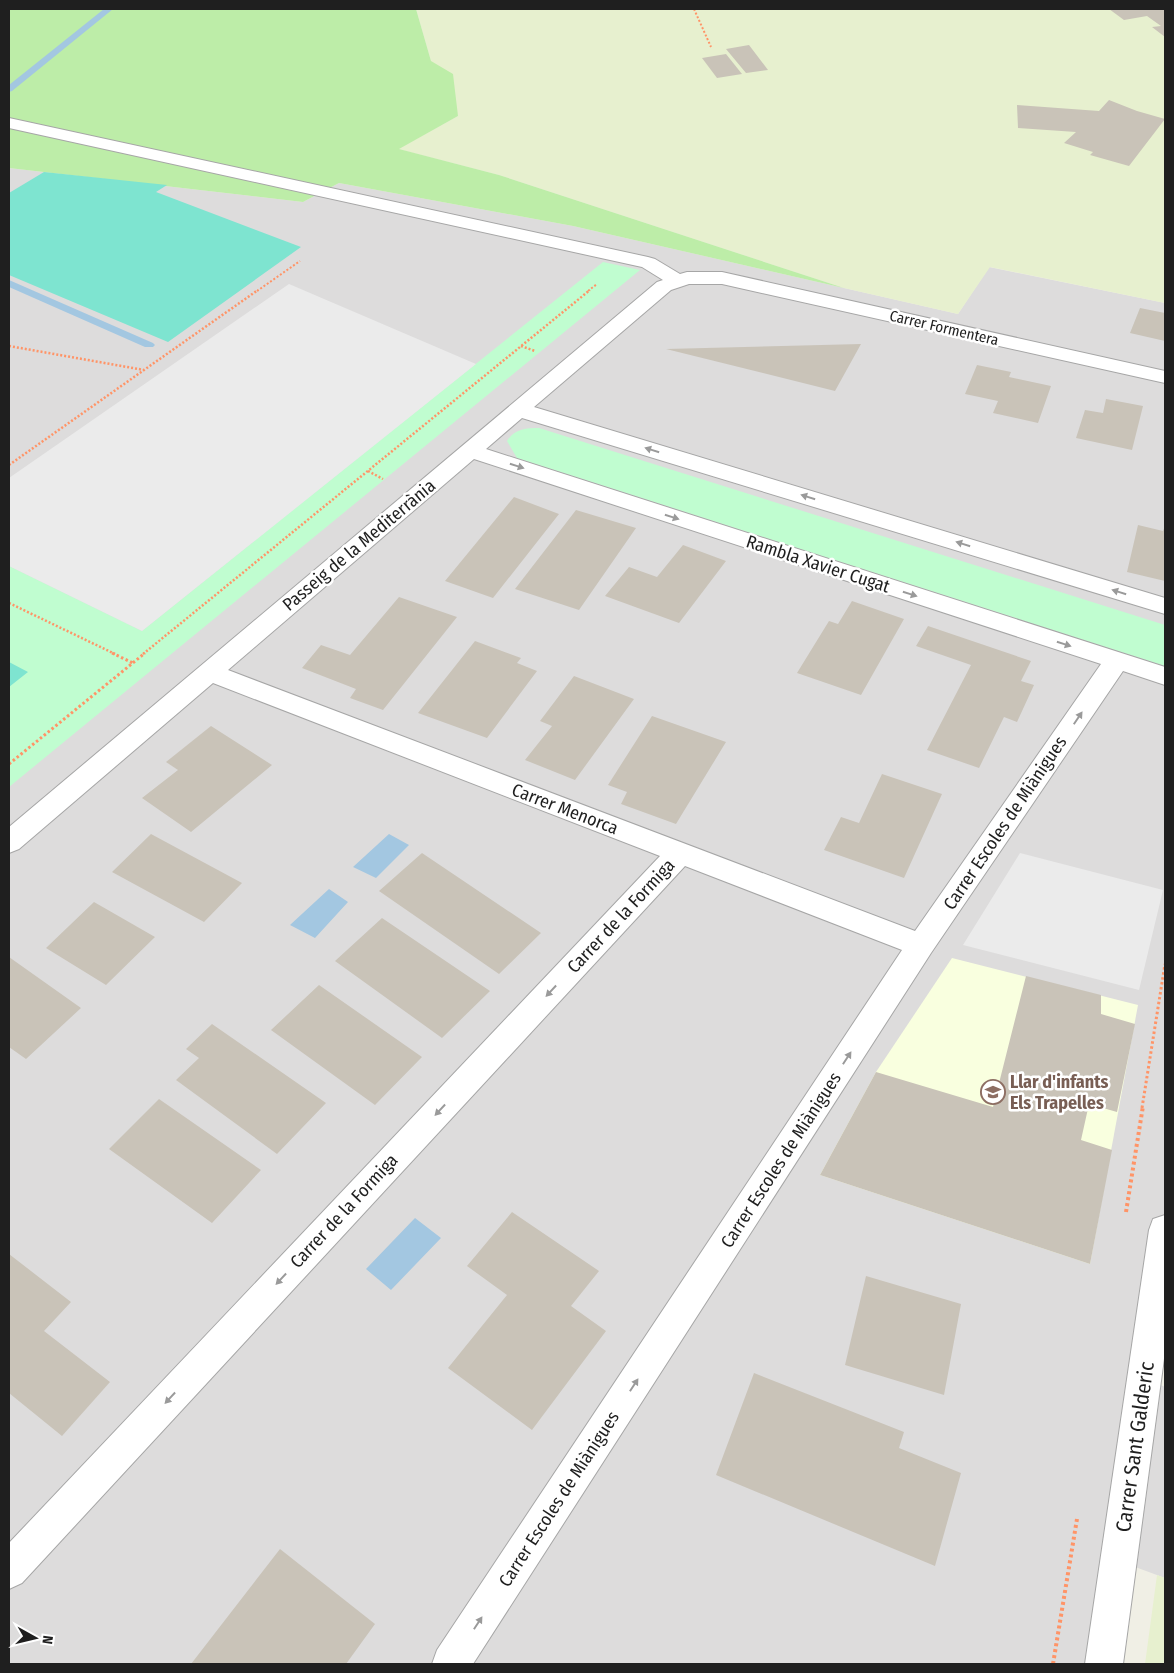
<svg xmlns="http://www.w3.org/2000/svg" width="1174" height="1673" viewBox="0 0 1174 1673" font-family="'Fira Sans Condensed',sans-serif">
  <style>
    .residential { fill: #dddcdc }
    .education { fill: #f9ffdf }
    .farmland { fill: #e7f0cf }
    .grass { fill: #bdeda8 }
    .park { fill: #c0fdd0 }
    .pitch { fill: #7ee4d0 }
    .parking { fill: #ebebeb }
    .water { fill: #a3c7e1 }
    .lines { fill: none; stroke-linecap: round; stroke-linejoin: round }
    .stream { fill: #a3c7e1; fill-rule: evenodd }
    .building { fill: #c9c3b8 }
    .minor-casing { stroke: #a6a6a6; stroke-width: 2 }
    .tertiary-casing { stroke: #a6a6a6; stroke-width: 2 }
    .path-far3 { stroke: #ff9467; stroke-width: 2; stroke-dasharray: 2 2; stroke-linecap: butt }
    .path-far2 { stroke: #ff9467; stroke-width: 2.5; stroke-dasharray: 2 2; stroke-linecap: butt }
    .path-far1 { stroke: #ff9467; stroke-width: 3; stroke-dasharray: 2.5 2.5; stroke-linecap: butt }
    .path { stroke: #ff9467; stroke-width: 4; stroke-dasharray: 3 3; stroke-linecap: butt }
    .minor { fill: #fff; fill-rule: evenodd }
    .tertiary { fill: #fff; fill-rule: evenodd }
    .oneway { fill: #9a9a9a }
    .labels { text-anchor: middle; stroke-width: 5; stroke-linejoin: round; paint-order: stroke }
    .far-street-label { font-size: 15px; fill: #1f1f1f; stroke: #fff }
    .street-label { font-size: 18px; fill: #1f1f1f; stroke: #fff }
    .education-label { font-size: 18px; font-weight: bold; fill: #785e54; stroke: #fff; text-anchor: start }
    .near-street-label { font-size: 21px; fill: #1f1f1f; stroke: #fff }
  </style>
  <rect width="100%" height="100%" fill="#f0efe5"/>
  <path class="residential" d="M9 168 303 202 339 183 573 226 958 314 989 267 1165 303V1230L1145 1378 1165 1387V1578L1119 1561 1104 1664H9Z"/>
  <path class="education" d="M952 958 1138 1005 1090 1264 820 1175 876 1072Z"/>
  <path class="farmland" d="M416 9H1165V303L990 267 958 314 844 288 499 175 398 149 458 116 431 61Z
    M1157 1575 1165 1578V1664H1145Z"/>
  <path class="grass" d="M9 9H416L431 61 453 74 458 116 399 149 499 175 844 288 573 226 339 183 303 202 9 168Z"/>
  <path class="park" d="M603 262 640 270 9 787V566L142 631Z
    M539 428 1165 625V666L517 458 507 441C514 429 526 428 539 428Z"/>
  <path class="pitch" d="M44 172 167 185 156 192 301 247 168 342 9 275V193Z
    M9 662 28 672 9 687Z"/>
  <path class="parking" d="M289 284 476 364 142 631 9 566V478Z
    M1020 853 1163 890 1139 990 963 945Z"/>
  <path class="water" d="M389 834 409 845 376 878 353 867Z
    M329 889 348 902 315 938 290 925Z
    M415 1218 441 1238 391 1290 366 1269Z"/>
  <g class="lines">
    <path class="stream" d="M104 9H113L12 91 9 92V85Z
      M9 280 153 343 155 345 153 347H145L9 287Z"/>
  </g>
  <path class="building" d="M1109 9H1165V37L1152 27 1161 26 1147 16 1124 20Z
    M749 45 768 70 746 73 726 49Z
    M726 54 742 74 717 78 702 58Z
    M1109 100 1137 111 1165 119 1129 166 1090 155 1093 152 1064 143 1076 132 1018 128 1017 105 1099 111Z
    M1140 308 1165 313V341L1130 333Z
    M861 344 835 391 666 349Z
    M977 365 1011 372 1009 377 1051 386 1038 423 993 413 998 401 965 394Z
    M1106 399 1143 406 1132 450 1076 438 1085 410 1103 413Z
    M514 497 559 514 493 598 445 581Z
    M576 510 636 528 579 610 515 589Z
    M1138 525 1163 531 1165 526V581L1127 572Z
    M683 545 726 561 679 623 605 596 629 567 657 577Z
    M399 597 457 617 383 710 350 698 356 689 302 668 321 645 350 655Z
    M852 601 904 619 861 695 797 673 829 621 838 624Z
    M928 626 1031 661 1021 681 1034 685 1017 722 1004 717 979 768 927 750 971 665 916 646Z
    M475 641 521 658 517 663 537 671 487 738 418 713Z
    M574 676 634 699 575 780 525 760 552 726 540 721Z
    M652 716 726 742 676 824 621 804 627 792 608 785Z
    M211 726 272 765 191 832 142 798 178 770 166 762Z
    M882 774 942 794 904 878 824 850 841 817 859 823Z
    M151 834 242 883 204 922 112 872Z
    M422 853 541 933 499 974 379 891Z
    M94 902 155 937 106 985 46 948Z
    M382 918 490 991 442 1038 335 961Z
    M9 957 81 1008 26 1059 9 1047Z
    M1026 976 1101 995V1014L1135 1024 1117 1112 1089 1104 1081 1140 1112 1150 1090 1264 820 1175 876 1072 993 1107Z
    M319 985 422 1057 375 1105 271 1030Z
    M212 1024 326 1103 277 1154 176 1080 199 1058 186 1049Z
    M159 1099 261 1170 212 1223 109 1149Z
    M512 1212 599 1271 571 1306 606 1331 532 1430 448 1368 507 1295 467 1266Z
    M9 1254 71 1302 44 1331 110 1382 62 1436 9 1393Z
    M866 1276 961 1304 944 1395 845 1365Z
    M754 1373 904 1432 899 1448 961 1473 935 1566 716 1475Z
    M280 1549 375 1624 346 1664H191Z"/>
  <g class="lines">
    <defs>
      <path id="minor" d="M9 118 648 257 655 259 680 274 687 272H722L1165 371V383L722 284H689L671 290 534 407 1165 598V614L522 418 486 449 1165 667V685L1123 671 931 953 473 1664H432L437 1650 902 950 685 866 22 1583 9 1589V1543L660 856 213 683 19 849 9 853V827L657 282 663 280 642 267 9 128ZM474 459 1101 664 915 931 228 670Z"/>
      <path id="tertiary" d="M1165 1215V1351L1123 1664H1085L1149 1230 1153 1219Z"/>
    </defs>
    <use href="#minor" class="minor-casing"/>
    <use href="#tertiary" class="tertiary-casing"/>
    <path class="path-far3" d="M694 9 711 47
      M257 291 300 261
      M588 291 597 284"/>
    <path class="path-far2" d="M9 346 144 370 258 290
      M521 346 535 351
      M9 465 144 370
      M368 471 383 479
      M9 603 115 654
      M143 654 590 290"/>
    <path class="path-far1" d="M112 653 133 663
      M9 764 145 653
      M1142 1108 1165 964"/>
    <path class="path" d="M1126 1212 1143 1106
      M1053 1664 1077 1519"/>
    <use href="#minor" class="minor"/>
    <use href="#tertiary" class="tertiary"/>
  </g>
  <defs><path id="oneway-solid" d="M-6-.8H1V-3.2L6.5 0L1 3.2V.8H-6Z" transform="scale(1.25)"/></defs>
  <g class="oneway">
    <use href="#oneway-solid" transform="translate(652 450) rotate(-163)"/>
    <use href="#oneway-solid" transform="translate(517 466) rotate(18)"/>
    <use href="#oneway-solid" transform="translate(808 497) rotate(-163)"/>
    <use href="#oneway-solid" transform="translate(672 517) rotate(18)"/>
    <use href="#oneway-solid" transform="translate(963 544) rotate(-163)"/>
    <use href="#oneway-solid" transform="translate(1119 592) rotate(-163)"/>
    <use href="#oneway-solid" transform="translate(910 594) rotate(18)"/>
    <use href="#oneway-solid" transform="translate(1064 644) rotate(18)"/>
    <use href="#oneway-solid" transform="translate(1078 718) rotate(-56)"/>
    <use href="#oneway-solid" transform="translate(551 991) rotate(133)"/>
    <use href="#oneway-solid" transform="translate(847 1058) rotate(-57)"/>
    <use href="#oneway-solid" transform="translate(440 1110) rotate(133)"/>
    <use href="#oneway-solid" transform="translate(281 1279) rotate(133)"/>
    <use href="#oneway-solid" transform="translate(634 1385) rotate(-57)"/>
    <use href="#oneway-solid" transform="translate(170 1398) rotate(133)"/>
    <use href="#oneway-solid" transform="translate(478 1623) rotate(-57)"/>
  </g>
  <defs>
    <symbol id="school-ring" viewBox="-11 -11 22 22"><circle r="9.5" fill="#fff" stroke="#8d6e63" stroke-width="1.5"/><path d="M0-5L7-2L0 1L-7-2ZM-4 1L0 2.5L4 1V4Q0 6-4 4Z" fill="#8d6e63"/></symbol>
  </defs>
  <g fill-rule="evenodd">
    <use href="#school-ring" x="979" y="1078" width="28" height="28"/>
  </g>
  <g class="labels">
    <g class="far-street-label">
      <text transform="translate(944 328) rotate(13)" y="5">Carrer Formentera</text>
    </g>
    <g class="street-label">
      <text transform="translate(359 545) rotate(-40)" y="6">Passeig de la Mediterrània</text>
      <text transform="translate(818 564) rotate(18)" y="6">Rambla Xavier Cugat</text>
      <text transform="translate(565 809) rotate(21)" y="6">Carrer Menorca</text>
      <text transform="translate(1005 823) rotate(-56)" y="6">Carrer Escoles de Miànigues</text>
      <text transform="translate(621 916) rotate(-47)" y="6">Carrer de la Formiga</text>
      <text transform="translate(781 1160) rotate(-57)" y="6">Carrer Escoles de Miànigues</text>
      <text transform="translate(344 1211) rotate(-47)" y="6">Carrer de la Formiga</text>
      <text transform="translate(559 1499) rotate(-57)" y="6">Carrer Escoles de Miànigues</text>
    </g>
    <g class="education-label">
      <text x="1010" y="1088">Llar d'infants<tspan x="1010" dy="21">Els Trapelles</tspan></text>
    </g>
    <g class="near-street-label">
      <text transform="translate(1135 1447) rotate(-82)" y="7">Carrer Sant Galderic</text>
    </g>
  </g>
  <rect width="1174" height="1673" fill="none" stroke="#1f1f1f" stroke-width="20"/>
  <g transform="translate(35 1638) rotate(98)" stroke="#ffffff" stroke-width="4" paint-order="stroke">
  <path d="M0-4L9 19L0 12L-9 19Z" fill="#1f1f1f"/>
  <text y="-8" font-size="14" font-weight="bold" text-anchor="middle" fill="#1f1f1f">N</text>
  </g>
</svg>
